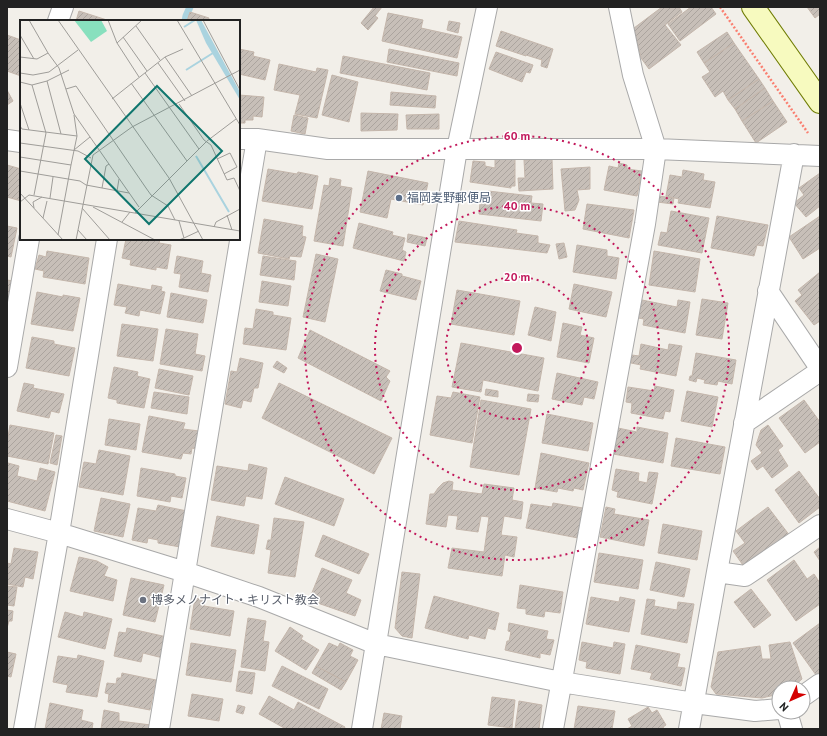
<svg xmlns="http://www.w3.org/2000/svg" width="827" height="736" viewBox="0 0 827 736" font-family="'PT Sans','Noto Sans JP',sans-serif">
  <style>
    .lines { fill: none; stroke-linecap: round; stroke-linejoin: round }
    .stream { stroke: #aad3df; stroke-width: 7 }
    .building { fill: url(#building-hatch); stroke: #c4b6ab }
    .street-casing { stroke: #a9a9a9; stroke-width: 22 }
    .secondary-casing { stroke: #707d05; stroke-width: 24 }
    .path { stroke: #fa8072; stroke-width: 2.5; stroke-dasharray: 2 2; stroke-linecap: butt }
    .street { stroke: #fff; stroke-width: 20 }
    .secondary { stroke: #f7fabf; stroke-width: 22 }
    .ring { fill: none; stroke: #c2185b; stroke-width: 2; stroke-dasharray: 2 4 }
    .service-dot { fill: #5c6f8a; stroke: #fff; stroke-width: 1.5 }
    .worship-dot { fill: #6b7280; stroke: #fff; stroke-width: 1.5 }
    .labels { text-anchor: middle; stroke-width: 3; stroke-linejoin: round; paint-order: stroke }
    .service-label { font-size: 12px; fill: #4e5e75; stroke: #fff; text-anchor: start }
    .worship-label { font-size: 12px; fill: #5b616d; stroke: #fff; text-anchor: start }
    .inset-river { fill: none; stroke: #aad3df; stroke-width: 2 }
    .inset-road { fill: none; stroke: #9f9d99; stroke-width: 1 }
    .view { fill: #0f766e; fill-opacity: 0.15; stroke: #0f766e; stroke-width: 2 }
    .inset-edge { fill: none; stroke: #222; stroke-width: 2 }
    .centre { fill: #c2185b; stroke: #fff; stroke-width: 2 }
    .ring-label { font-size: 12px; text-anchor: middle; font-weight: bold; fill: #c2185b; stroke: #fff; stroke-width: 3; stroke-linejoin: round; paint-order: stroke }
  </style>
  <defs>
    <pattern id="building-hatch" width="6" height="6" patternUnits="userSpaceOnUse"><rect width="6" height="6" fill="#c7bfb8"/><path d="M-1 1l2-2M0 6l6-6M5 7l2-2" fill="none" stroke="#aba49e"/></pattern>
  </defs>
  <rect width="100%" height="100%" fill="#f2efe9"/>
  <g class="lines">
    <path class="stream" d="M185 21 186 16 190 7"/>
  </g>
  <path class="building" d="M374 7H382L375 16 378 18 368 30 361 23Z
    M662 7H679L682 12 665 25 681 45 649 69 641 58 634 28Z
    M691 7H711L716 14 680 41 668 24Z
    M807 7H820V14L815 18Z
    M79 11 110 21H76Z
    M190 12 209 18 208 21H187Z
    M388 13 423 20 421 28 462 37 457 58 382 41Z
    M449 21 460 23 458 33 447 30Z
    M501 31 553 49 547 68 541 66 542 60 526 55V56L496 46Z
    M727 32 734 43 704 63 697 52Z
    M7 35 21 40V76L7 71Z
    M734 43 759 79 728 100 723 91 715 97 702 77 710 72 704 63Z
    M239 49 254 52 253 56 270 60 265 80 239 74Z
    M389 49 459 63 457 76 387 62Z
    M496 52 533 65 530 73 526 72 522 82 489 69Z
    M343 56 430 73 427 90 340 73Z
    M279 64 316 72 317 68 328 70 317 118 295 114 300 95 274 90Z
    M332 75 358 82 349 122 322 115Z
    M759 79 765 88 735 109 728 100Z
    M765 88 773 101 742 121 735 109Z
    M7 90 13 101 7 105Z
    M391 92 436 96 435 108 390 105Z
    M239 95 264 97 262 117 253 116V120H245V123H239Z
    M773 101 787 122 756 143 742 121Z
    M361 113 398 114 397 130 361 131Z
    M439 114V129H407L406 115Z
    M294 115 308 118 305 134 291 131Z
    M515 158V186H511V188L470 182 473 161 485 162V166L495 168V159Z
    M552 159 553 189 519 191 518 178H525L524 160Z
    M619 163 627 165V169L642 171 637 196 604 190 609 166 618 168Z
    M7 165 21 169V201L7 197Z
    M590 167V189L577 190 579 200 575 210 565 211 561 169Z
    M268 169 297 174 298 172 318 176 312 209 262 201Z
    M683 170 704 174 703 180 715 182 710 208 678 203 679 199 666 196 670 175 682 177Z
    M368 171 428 183 423 205 391 199 387 218 360 212Z
    M820 173V206L806 217 794 203 804 195 799 188Z
    M330 178 341 180 340 186 352 188 343 246 314 241 324 185 329 186Z
    M488 191 532 196 531 203 543 204 541 221 479 214 480 203 487 204Z
    M658 196 674 198 673 204 657 202Z
    M587 204 634 210 629 238 583 229Z
    M671 211 709 218 702 253 658 245 661 232 667 233Z
    M717 216 768 225 763 246 757 245 754 256 711 248Z
    M820 216V248L803 259 789 237Z
    M264 219 303 226 302 236 306 237 301 257 290 256 289 259 258 253Z
    M459 221 517 230 516 233 538 236V243L550 245 547 253 455 242Z
    M359 223 393 232 392 235 405 238 402 250 406 252 404 261 353 248Z
    M7 226 17 228 11 257 7 256Z
    M408 234 427 238 425 246 407 242Z
    M126 239H154L160 240 159 243 171 245 167 269 156 267V270L130 265 131 260 122 258Z
    M564 243 567 257 559 259 556 244Z
    M577 245 607 250V256L619 258 616 279 573 272Z
    M47 251 89 258 85 284 43 277 44 271 35 269 39 255 46 257Z
    M654 251 700 259 695 292 649 285Z
    M316 254 338 259 325 322 303 317Z
    M177 256 203 261 201 273 211 275 208 292 179 287 181 274 174 273Z
    M263 256 296 261 294 280 260 275Z
    M386 270 402 274V276L421 281 416 300 380 291Z
    M820 272V321L814 325 795 301 802 295 798 290Z
    M7 280 13 281 7 303Z
    M262 281 291 286 288 306 259 302Z
    M118 284 151 290 152 285 162 287 161 291 165 292 160 314 140 310 139 316 125 313 127 307 114 305Z
    M574 284 612 292 606 317 569 309Z
    M457 290 520 301 514 335 451 324Z
    M37 292 63 297V295L80 298 73 331 31 324Z
    M171 293 207 300 203 323 167 317Z
    M702 299 728 303 722 339 696 335Z
    M642 300 677 307 678 300 690 302 685 333 643 325 644 319 638 318Z
    M535 307 556 312 551 341 528 335Z
    M256 309 273 312V315L291 318 286 350 243 344 245 328 253 329Z
    M563 323 582 327 580 335 594 338 589 363 557 357Z
    M122 324 158 329 153 361 117 356Z
    M166 329 198 334 195 354 205 356 202 371 160 364Z
    M310 330 390 371 386 377 390 381 381 401 298 358Z
    M32 337 54 341V344L75 348 69 376 26 368Z
    M461 343 544 358 538 391 483 380 481 392 452 387Z
    M641 344 668 350 669 344 682 346 676 376 640 369 641 365 631 363 632 355 639 356Z
    M696 353 736 360 732 384 718 381 717 385 704 383 705 380 697 378 696 382 689 380 690 376H692Z
    M240 358 263 363 258 388H254L251 402 243 400 241 408 225 404 231 371 237 372Z
    M277 361 287 368 284 373 273 367Z
    M114 367 138 372 137 376 150 379 144 408 117 403V400L108 398Z
    M159 369 193 376 189 395 155 388Z
    M557 373 598 382 594 399 584 397 582 405 552 399Z
    M24 383 34 385 33 388 64 394 59 413 51 411 49 418 17 411Z
    M279 383 392 438 374 474 262 418Z
    M655 386 674 390 670 412 665 411 663 419 631 413 632 403 626 402 628 387 654 391Z
    M486 389 498 391V397L485 395Z
    M687 391 718 397 712 427 681 421Z
    M154 392 189 397 187 414 151 408Z
    M453 392 480 397 472 443 430 435 437 396 451 398Z
    M528 394 539 395 538 402 527 401Z
    M481 400 531 409 519 475 470 467Z
    M804 400 820 422V442L805 453 779 418Z
    M547 414 593 423 588 451 542 443Z
    M149 416 185 423 183 429 199 431 196 449 192 448 191 454 183 453 181 459 142 452Z
    M109 419 140 424 136 450 105 445Z
    M10 425 54 433 48 464 7 456V442Z
    M768 425 783 446 778 450 788 466 772 478 763 466 757 470 751 461 762 453 756 445 761 430Z
    M637 427 668 433 663 463 613 454 618 428 637 432Z
    M56 435 62 436 57 465 50 463Z
    M676 438 725 447 720 474 671 466Z
    M99 450 130 456 123 495 79 487 84 462 96 464Z
    M541 453 589 463 583 490 574 488 573 491 558 488 557 492 535 488Z
    M8 463 19 466 17 476 37 481 40 468 55 472 45 511 7 501V466Z
    M249 464 267 468 262 499 246 496 244 506 211 500 217 466 248 471Z
    M141 468 175 474V476L186 478 182 498 171 496 170 502 137 496Z
    M616 469 639 473 638 481 647 483 649 472 658 473 652 504 617 497 618 492 612 490Z
    M799 471 820 499V507L799 523 775 490Z
    M285 477 344 499 334 526 275 504Z
    M449 481 453 482 452 490 482 494 484 484 514 488 512 500 523 502 521 519 504 516 501 535 517 537 514 557 505 555 502 576 448 568 452 548 484 552 489 517 481 516 478 532 456 529 458 516 448 515 446 527 426 524 430 494H434L438 488 443 483Z
    M101 498 130 504 123 537 94 531Z
    M553 503 583 508 578 538 526 528 531 504 552 507Z
    M158 505 187 511 180 547 158 543V540L148 538 147 543 132 540 138 508 156 511Z
    M606 507 615 509 614 514 649 520 644 546 600 537Z
    M768 507 790 536 745 568 733 551 745 543 736 531Z
    M217 516 259 525 254 554 211 546Z
    M274 518 304 522 295 577 268 573 271 550 266 549 268 540H271Z
    M663 524 702 531 697 560 658 553Z
    M323 535 369 554 359 574 315 556Z
    M820 547V561L814 552Z
    M14 548 38 552 33 579 25 577 23 587 7 584V563L11 564Z
    M599 553 643 560 638 589 594 582Z
    M79 557 97 561 108 567 104 576 117 580 113 601 70 591Z
    M794 560 807 579 814 574 820 583V604L796 621 767 580Z
    M656 562 690 569 684 597 650 590Z
    M322 568 352 580 346 593 361 600 355 616 309 600Z
    M402 572 420 574 412 638 402 636 395 628Z
    M131 578 164 585 155 622 123 615Z
    M520 585 563 592 560 613 545 611 544 617 526 614V609L517 608Z
    M7 586 17 587 14 606 7 605Z
    M751 589 771 615 754 628 734 602Z
    M434 596 499 613 495 630 488 628 485 639 469 635 468 639 425 628Z
    M591 597 619 602 620 597 635 600 629 632 586 624Z
    M195 598 205 600 204 606 234 611 230 636 190 629Z
    M647 599 655 600 654 606 677 610 678 602 694 604 687 643 641 634Z
    M7 610 13 611 12 621H9L7 628Z
    M65 612 83 617 84 612 112 619 105 649 58 637Z
    M248 618 266 621 263 641 269 642 265 671 241 667Z
    M509 623 548 631 546 639 554 640 550 655 540 653V658L505 650 507 641H509L511 632 508 631Z
    M820 623V672L816 675 793 643Z
    M290 627 303 636 301 639 319 650 306 670 275 651Z
    M127 628 167 637 163 658 143 653 141 662 114 656 119 632 126 633Z
    M582 642 613 648 614 642 625 644 620 674 586 668 587 662 579 660Z
    M790 642 802 679 792 688H779V694L762 698 716 694 711 687 718 652 760 646 762 659H771L769 645Z
    M191 643 236 650 231 682 186 675Z
    M329 643 338 647 340 643 353 650 350 656 358 660 346 682 316 666Z
    M636 645 680 654 677 667 685 668 681 686 650 679 652 673 631 669Z
    M7 652 16 654 11 677 7 676Z
    M78 655 104 661 97 697 66 692 68 685 53 682 58 656 77 659Z
    M282 666 328 689 319 709 272 686Z
    M316 666 346 682 341 690 312 673Z
    M239 671 255 673 252 694 236 691Z
    M122 673 156 680 150 710 108 702 109 694 105 693 107 683 116 684 117 678H121Z
    M192 694 223 699 219 721 188 716Z
    M269 696 294 710 298 702 345 727 344 729H286L259 714Z
    M492 697 515 700 512 728 488 725Z
    M519 701 542 705 539 729H515Z
    M50 703 83 710 81 720 93 723 92 729H45Z
    M238 705 245 707 243 714 236 712Z
    M578 706 615 711 612 729H574Z
    M648 707 652 713 657 710 666 725 663 727 664 729H627L632 726 628 719Z
    M104 710 119 713V721L151 725 150 729H101Z
    M384 713 402 716 400 729H381Z"/>
  <g class="lines">
    <defs>
      <path id="street" d="M58 21 63 7
        M239 139H257L328 149H656L820 156
        M7 140 21 142
        M768 291 820 368
        M7 367 29 239
        M744 423 820 371
        M7 519 59 533 185 572 259 597 376 644 561 682 694 703 755 711 779 709
        M717 572 745 576 820 525
        M803 696 820 684
        M787 712 792 729
        M24 729 59 533 107 239
        M159 729 185 572 257 139
        M362 729 457 149 487 7
        M553 729 645 224 656 149 633 75 619 7
        M689 729 717 572 794 154"/>
      <path id="secondary" d="M753 7 820 102"/>
    </defs>
    <use href="#street" class="street-casing"/>
    <use href="#secondary" class="secondary-casing"/>
    <path class="path" d="M720 7 808 133"/>
    <use href="#street" class="street"/>
    <use href="#secondary" class="secondary"/>
  </g>
  <g class="ring">
    <circle cx="517" cy="348" r="71"/>
    <circle cx="517" cy="348" r="142"/>
    <circle cx="517" cy="348" r="212"/>
  </g>
  <circle class="service-dot" cx="399" cy="198" r="4"/>
  <circle class="worship-dot" cx="143" cy="600" r="4"/>
  <g class="labels">
    <g class="service-label">
      <text x="407" y="202">福岡麦野郵便局</text>
    </g>
    <g class="worship-label">
      <text x="151" y="604">博多メノナイト・キリスト教会</text>
    </g>
  </g>
  <g transform="translate(20 20)">
    <rect width="220" height="220" fill="#f2efe9"/>
    <path d="M54 0H81L87 11 71 22Z" fill="#88e0be"/>
    <path d="M176 0H181L220 72V80L186 23Z" fill="#aad3df"/>
    <path class="inset-river" d="M164 7 175 0M166 50 193 33M176 136 209 192"/>
    <path class="inset-road" d="M9 0 28 33M38 0 149 158 183 220M88 0 97 23M157 0 220 105M183 0 220 70M116 6 140 40M0 15 14 39M103 17 127 51M0 37 17 39 28 33 39 48 54 94 119 187M145 37 172 76M138 43 165 81M0 53 13 55 29 52 58 30M125 53 179 129M119 57 97 23 122 0M27 61 41 114M0 62 12 65 27 61 49 50M111 63 167 141M12 65 26 113 14 175M46 69 56 66 126 168 131 175 148 186 155 200M92 79 145 37 163 29M0 83 9 110M159 84 184 120 191 125 207 160 214 158 220 171M0 106 2 109 57 116M0 123 58 131 71 138M54 130 70 117M0 137 51 145 38 215M197 139 210 133 217 147 204 154M51 145 57 116 54 95M0 151 60 161 66 165 109 173M82 168 86 146 89 144M97 171 99 159M0 173 43 220M30 178 33 157M0 182 9 175 220 211M73 187 135 220M14 188 13 182 22 177M62 188 90 220M115 193 187 121 216 99M207 195 212 210M23 198 27 181M102 202 110 192M194 207 196 202 220 189M58 210 67 220M164 218 179 211M56 220 73 135 112 107 220 50M159 220 164 218 159 201"/>
    <path class="view" d="M137 66 202 131 129 204 65 139Z"/>
    <rect width="220" height="220" class="inset-edge"/>
  </g>
  <circle cx="517" cy="348" r="6" class="centre"/>
  <g class="ring-label">
    <text x="517" y="140">60 m</text>
    <text x="517" y="210">40 m</text>
    <text x="517" y="281">20 m</text>
  </g>
  <rect width="827" height="736" fill="none" stroke="#222222" stroke-width="16"/>
  <g transform="translate(791 700) rotate(225)"><circle r="19" fill="#ffffff" stroke="#a7a7a7"/>
  <path d="M0-3L7 15L0 10L-7 15Z" fill="#d40000"/>
  <text y="-6" font-size="11" font-weight="bold" text-anchor="middle" fill="#222222">N</text>
  </g>
</svg>
